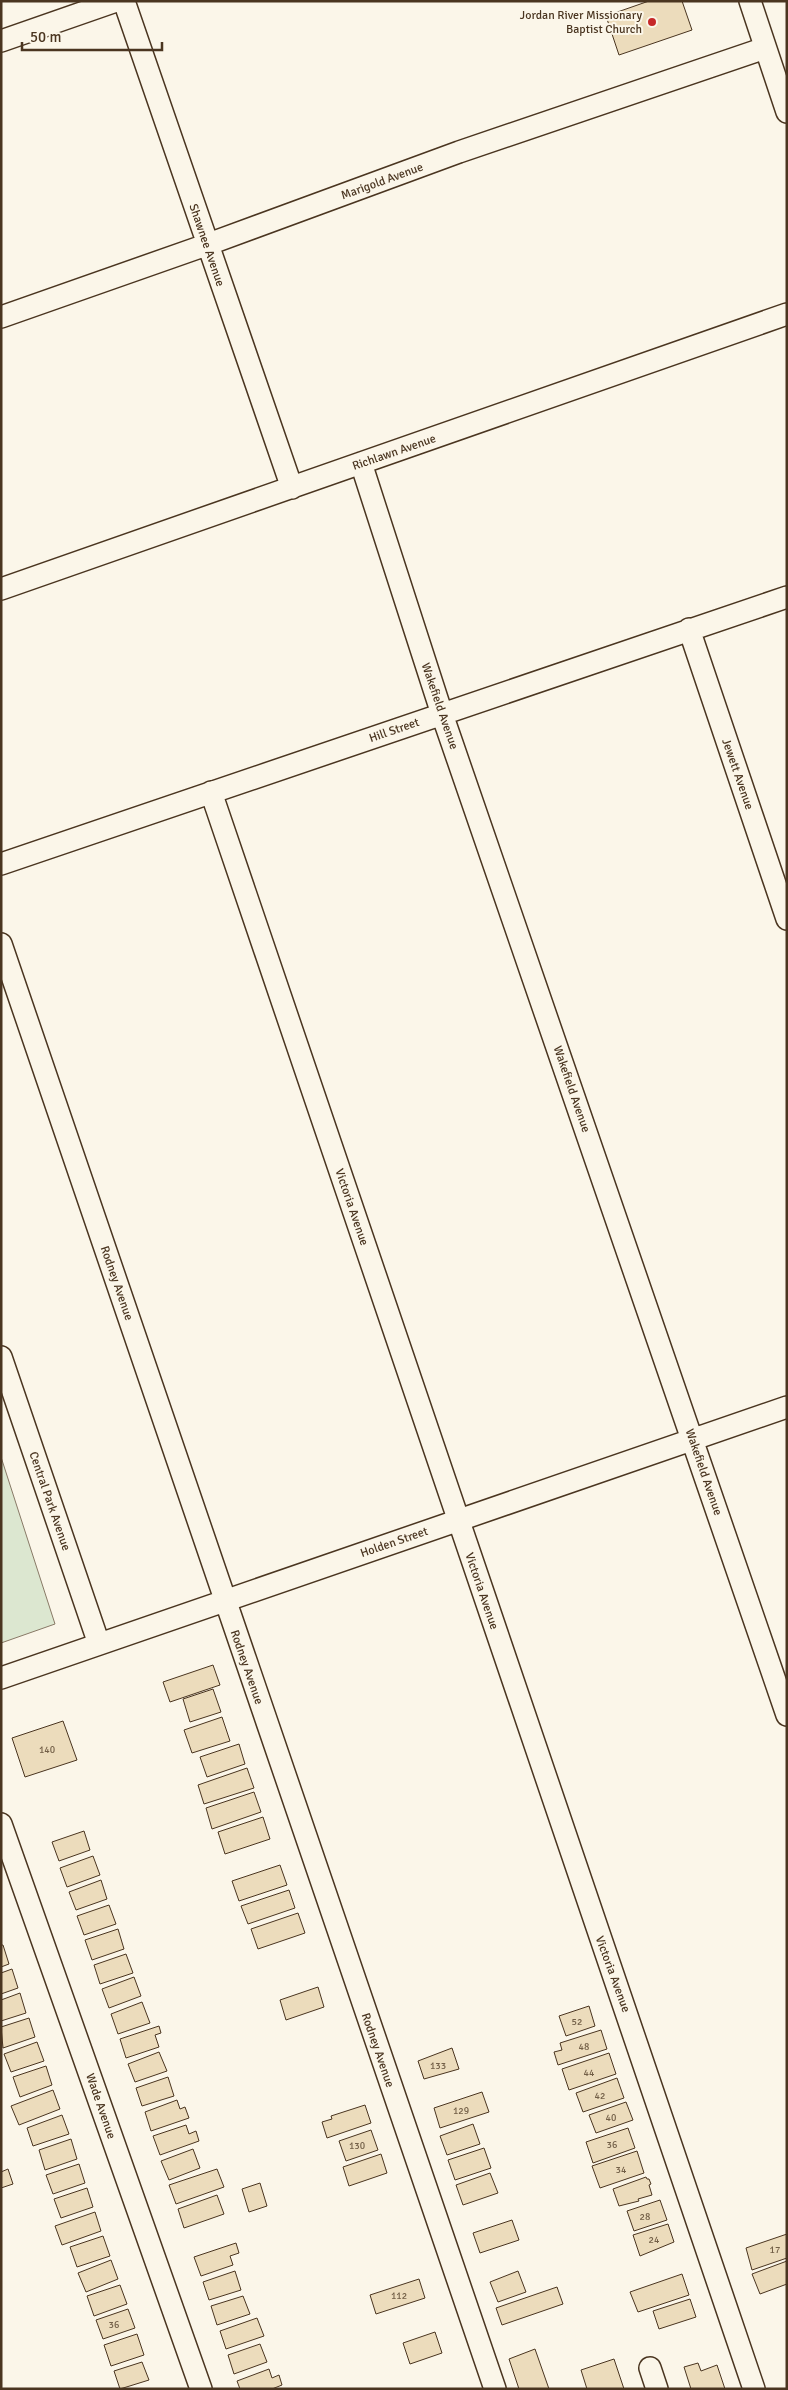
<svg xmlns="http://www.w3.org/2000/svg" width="788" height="2390" viewBox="0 0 788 2390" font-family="Signika,sans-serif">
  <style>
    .green { fill: #dce7d0; stroke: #887966 }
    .building { fill: #ecdcbc; stroke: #4a3520 }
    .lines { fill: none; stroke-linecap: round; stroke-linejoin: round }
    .minor-casing { stroke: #4a3520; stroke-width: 24 }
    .minor { stroke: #fbf6e9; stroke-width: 21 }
    .poi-dot { fill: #c62828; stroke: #fbf6e9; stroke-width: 2 }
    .labels { text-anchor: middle; stroke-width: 4; stroke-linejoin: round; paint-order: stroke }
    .number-label { font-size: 10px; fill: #725f47 }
    .poi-label { font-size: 12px; fill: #4a3520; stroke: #fbf6e9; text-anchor: end }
    .street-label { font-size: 12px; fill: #4a3520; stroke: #fbf6e9 }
  </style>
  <rect width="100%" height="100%" fill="#fbf6e9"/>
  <path class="green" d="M1 1457 55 1624 1 1643Z"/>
  <path class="building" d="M682 1 692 30 619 55 606 16 649 1Z
    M213 1665 220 1685 170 1702 163 1682Z
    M213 1689 221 1712 190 1722 183 1699Z
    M222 1717 230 1741 192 1753 184 1730Z
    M63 1721 77 1760 25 1777 12 1738Z
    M239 1744 245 1764 207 1777 200 1757Z
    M247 1768 254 1788 204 1804 198 1785Z
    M254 1792 261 1812 212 1829 206 1808Z
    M263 1817 270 1839 225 1854 218 1832Z
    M84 1831 90 1850 59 1861 52 1842Z
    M93 1856 100 1875 67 1887 60 1868Z
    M280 1865 287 1885 239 1901 232 1881Z
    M101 1880 107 1899 76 1910 69 1892Z
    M289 1890 295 1908 248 1924 241 1906Z
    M109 1905 116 1924 84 1935 77 1916Z
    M298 1913 305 1933 258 1949 251 1929Z
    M118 1929 124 1949 92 1960 85 1940Z
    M1 1945H3L9 1964 1 1967Z
    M126 1954 133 1973 100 1984 94 1965Z
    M12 1969 18 1988 1 1994V1973Z
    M134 1977 141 1996 109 2008 102 1989Z
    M318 1987 324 2007 286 2020 280 2000Z
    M20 1993 26 2013 1 2021V2000Z
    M142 2002 150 2023 118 2034 111 2014Z
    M589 2006 595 2026 566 2036 559 2016Z
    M29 2018 35 2037 3 2048 1 2027Z
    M159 2026 161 2033 155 2035 159 2047 126 2058 120 2039Z
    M601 2030 607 2049 558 2065 554 2052 562 2050 560 2043Z
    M37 2042 44 2061 11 2072 4 2054Z
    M452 2048 459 2069 424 2079 418 2061Z
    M159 2052 167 2071 135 2082 128 2064Z
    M609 2053 616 2074 569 2090 562 2069Z
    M46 2066 52 2085 20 2097 13 2077Z
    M168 2077 174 2096 142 2106 136 2088Z
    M617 2078 624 2098 583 2112 576 2093Z
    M53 2090 60 2109 19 2125 11 2106Z
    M482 2092 489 2112 440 2128 434 2108Z
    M177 2100 180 2109 185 2107 189 2118 151 2131 145 2112Z
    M626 2102 633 2120 596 2133 589 2115Z
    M365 2105 371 2123 327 2138 322 2122 332 2119 331 2116Z
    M62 2115 69 2134 33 2146 27 2128Z
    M473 2124 480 2144 447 2155 440 2136Z
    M186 2125 189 2134 196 2131 199 2141 160 2155 153 2136Z
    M628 2128 635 2148 593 2163 586 2142Z
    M371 2130 378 2150 346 2161 339 2141Z
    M71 2139 77 2159 45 2170 39 2150Z
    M484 2148 491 2168 455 2180 448 2160Z
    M193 2149 200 2168 169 2180 161 2161Z
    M637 2151 644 2173 600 2188 592 2166Z
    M381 2154 387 2173 349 2186 343 2167Z
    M79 2164 85 2183 53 2194 46 2175Z
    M8 2169 13 2184 1 2188V2172Z
    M217 2169 224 2187 176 2204 169 2185Z
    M490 2173 498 2193 463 2205 456 2185Z
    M646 2177 647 2179H649L651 2184 649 2185 652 2195 638 2199 639 2201 619 2206 613 2189Z
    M260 2183 267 2206 249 2212 242 2189Z
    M87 2188 93 2207 61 2218 54 2199Z
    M217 2195 224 2214 184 2228 178 2209Z
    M660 2200 667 2220 634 2231 627 2211Z
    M95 2212 101 2231 62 2245 55 2226Z
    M512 2220 519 2240 480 2253 473 2233Z
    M668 2224 674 2242 640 2256 633 2235Z
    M787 2234V2258L752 2270 746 2248Z
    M103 2236 110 2256 77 2267 70 2247Z
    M236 2243 239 2253 230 2256 233 2265 201 2276 194 2257Z
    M111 2260 118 2279 86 2292 78 2273Z
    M787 2261V2284L760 2294 752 2274Z
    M235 2271 241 2290 209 2300 203 2282Z
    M518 2271 526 2292 498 2302 490 2282Z
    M682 2274 689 2295 638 2312 630 2292Z
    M419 2279 425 2298 376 2314 370 2295Z
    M120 2285 127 2304 94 2316 87 2296Z
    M557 2287 563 2304 502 2325 496 2308Z
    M243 2296 250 2314 217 2325 211 2306Z
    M690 2299 696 2317 659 2329 653 2311Z
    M128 2309 135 2328 103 2339 96 2320Z
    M257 2318 264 2336 226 2349 220 2331Z
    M435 2332 442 2353 410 2364 403 2343Z
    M137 2334 144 2355 111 2366 104 2345Z
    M260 2344 267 2362 234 2374 228 2355Z
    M535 2349 549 2389H519L509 2359Z
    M614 2359 624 2389H587L581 2370Z
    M142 2362 149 2380 120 2389 114 2371Z
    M698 2363 701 2371 717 2365 725 2389H691L684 2367Z
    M269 2369 272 2378 279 2375 282 2385 272 2389H240L237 2381Z"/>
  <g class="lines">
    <defs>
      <path id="minor" d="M124 1 292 488
        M750 1 787 112
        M1 41 116 1
        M1 317 206 245 459 152 765 48
        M361 463 442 714 787 1715
        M1 589 787 314
        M689 629 787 919
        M211 792 754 2389
        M1 864 787 597
        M1 944 495 2389
        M1 1357 99 1644
        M1 1678 787 1407
        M1 1824 201 2389
        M650 2368 657 2389"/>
    </defs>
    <use href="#minor" class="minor-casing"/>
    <use href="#minor" class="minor"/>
  </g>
  <circle class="poi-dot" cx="652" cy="22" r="5"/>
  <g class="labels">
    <g class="number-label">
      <text x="47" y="1753">140</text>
      <text x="577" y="2025">52</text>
      <text x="584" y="2050">48</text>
      <text x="438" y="2069">133</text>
      <text x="589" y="2076">44</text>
      <text x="600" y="2099">42</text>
      <text x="461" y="2114">129</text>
      <text x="611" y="2121">40</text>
      <text x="612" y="2148">36</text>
      <text x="357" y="2149">130</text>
      <text x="621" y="2173">34</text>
      <text x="645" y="2220">28</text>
      <text x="654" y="2243">24</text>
      <text x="775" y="2253">17</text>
      <text x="399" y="2299">112</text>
      <text x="114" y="2328">36</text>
    </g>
    <g class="poi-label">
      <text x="642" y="19">Jordan River Missionary<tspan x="642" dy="14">Baptist Church</tspan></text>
    </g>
    <g class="street-label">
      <text transform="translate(382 181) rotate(-20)" y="4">Marigold Avenue</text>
      <text transform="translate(207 245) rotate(71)" y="4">Shawnee Avenue</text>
      <text transform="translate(394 452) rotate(-19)" y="4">Richlawn Avenue</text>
      <text transform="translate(440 706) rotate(71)" y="4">Wakefield Avenue</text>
      <text transform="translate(394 730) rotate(-19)" y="4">Hill Street</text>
      <text transform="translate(738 774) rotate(71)" y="4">Jewett Avenue</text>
      <text transform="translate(572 1089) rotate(71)" y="4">Wakefield Avenue</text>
      <text transform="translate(352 1207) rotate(71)" y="4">Victoria Avenue</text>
      <text transform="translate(117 1283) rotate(71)" y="4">Rodney Avenue</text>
      <text transform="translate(704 1472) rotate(71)" y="4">Wakefield Avenue</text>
      <text transform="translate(50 1501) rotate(71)" y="4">Central Park Avenue</text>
      <text transform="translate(394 1542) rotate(-19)" y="4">Holden Street</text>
      <text transform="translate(482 1591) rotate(71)" y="4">Victoria Avenue</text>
      <text transform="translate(247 1667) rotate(71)" y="4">Rodney Avenue</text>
      <text transform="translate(613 1974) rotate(70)" y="4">Victoria Avenue</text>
      <text transform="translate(378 2050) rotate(71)" y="4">Rodney Avenue</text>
      <text transform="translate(101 2106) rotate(71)" y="4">Wade Avenue</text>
    </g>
  </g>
  <rect width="788" height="2390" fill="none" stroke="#4a3520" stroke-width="5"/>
  <path d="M22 42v8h140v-8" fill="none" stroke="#4a3520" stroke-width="2.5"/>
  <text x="30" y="42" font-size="15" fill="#4a3520" stroke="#fbf6e9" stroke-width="4" paint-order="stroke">50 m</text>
</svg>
